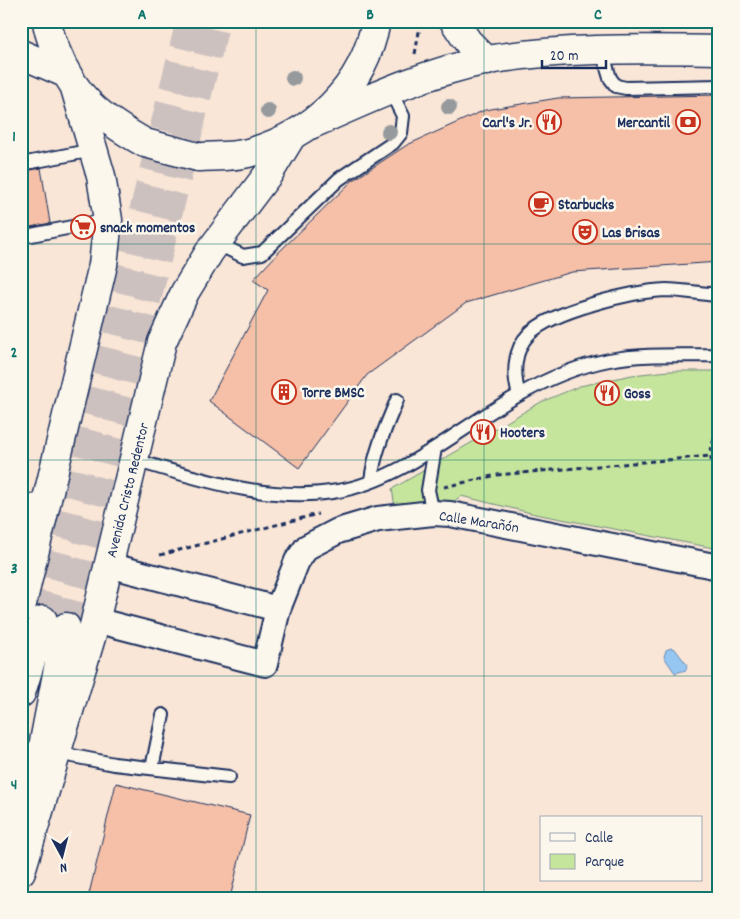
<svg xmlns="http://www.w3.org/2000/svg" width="740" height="919" viewBox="0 0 740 919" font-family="Dekko,sans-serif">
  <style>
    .green { fill: #c5e49c; stroke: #708a7d }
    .water { fill: #96c6f2; stroke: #658ab7 }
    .building { fill: #f5c0a7; stroke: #1b2f5e }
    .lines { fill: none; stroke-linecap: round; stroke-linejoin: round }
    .primary-tunnel { stroke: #cdc1bf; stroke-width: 28; stroke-dasharray: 28 14; stroke-linecap: butt }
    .service-casing { stroke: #1b2f5e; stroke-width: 16 }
    .minor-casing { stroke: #1b2f5e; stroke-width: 28 }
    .primary-casing { stroke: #1b2f5e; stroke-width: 31 }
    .trunk-casing { stroke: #1b2f5e; stroke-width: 31 }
    .path { stroke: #1b2f5e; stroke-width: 3; stroke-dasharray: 5 4; stroke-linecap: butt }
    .service { stroke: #fbf7ec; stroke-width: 12 }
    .minor { stroke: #fbf7ec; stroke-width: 24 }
    .primary { stroke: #fbf7ec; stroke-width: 28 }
    .trunk { stroke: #fbf7ec; stroke-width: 28 }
    .trunk-bridge-casing { stroke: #1b2f5e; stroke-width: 31; stroke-linecap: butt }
    .trunk-bridge { stroke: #fbf7ec; stroke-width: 28 }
    .tree { fill: #979a9d }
    .grid { fill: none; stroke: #0f766e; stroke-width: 1; stroke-opacity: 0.55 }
    .labels { text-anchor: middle; stroke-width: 5; stroke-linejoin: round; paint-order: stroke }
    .poi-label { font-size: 15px; font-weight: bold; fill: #1b2f5e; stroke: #fbf7ec; text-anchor: start }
    .street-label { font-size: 15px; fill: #1b2f5e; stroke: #fbf7ec }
    .neatline { fill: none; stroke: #0f766e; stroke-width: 2 }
    .grid-label { font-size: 16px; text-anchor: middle; font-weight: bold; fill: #0f766e }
  </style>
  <rect width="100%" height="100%" fill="#f9e6d7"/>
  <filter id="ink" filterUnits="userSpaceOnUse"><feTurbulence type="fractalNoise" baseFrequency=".02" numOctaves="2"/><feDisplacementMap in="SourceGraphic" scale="10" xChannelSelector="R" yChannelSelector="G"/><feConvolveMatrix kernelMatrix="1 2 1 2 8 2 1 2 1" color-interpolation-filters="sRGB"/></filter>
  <g filter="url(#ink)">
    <path class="green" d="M668 371H719V549L535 514 461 496 453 502 395 507 392 489 541 402 580 386 632 375Z"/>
    <path class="water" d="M671 648 675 649 687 665 686 670 675 673 664 657 666 650Z"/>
    <path class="building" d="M719 95V262L572 272 466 303 367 375 299 468 209 401 268 290 253 280 279 252 352 181 407 145 485 110 558 98Z
      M41 168 50 223 21 229V172Z
      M116 783 250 815 230 898H88Z"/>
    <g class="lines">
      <path class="primary-tunnel" d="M43 620 190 21
        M66 627 216 21"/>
      <defs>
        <path id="service" d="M602 51 610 78 616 86 626 88 719 86
          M21 164 93 150
          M21 237 108 220
          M216 243 243 256 262 253 339 179 393 143 401 133 403 116 390 90
          M519 395C513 375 513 350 529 334 552 311 633 291 666 290 683 290 701 294 719 295
          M134 460C199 479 269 503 338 491 401 481 462 426 517 396 545 380 578 366 609 360 645 353 683 356 719 355
          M371 481C374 453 386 426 397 400
          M21 502 47 499
          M433 513 428 490 435 448
          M57 753 114 764 229 777
          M152 768 163 715"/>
        <path id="minor" d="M108 565 278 609
          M95 620 265 664 278 609 297 561 307 547 338 531 378 519 433 513 450 514 719 567"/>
        <path id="primary" d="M21 693 43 620
          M35 789 66 627"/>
        <path id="trunk" d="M47 21C48 32 52 41 56 51 75 99 101 118 145 143
          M454 21 468 42 487 61
          M21 54 65 73
          M310 125C368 99 426 72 488 60 563 47 643 49 719 50
          M198 157C214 156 233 157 248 153 312 135 364 89 376 21
          M21 608 103 265 108 220 101 176 75 88
          M21 871 92 634 162 342 185 292 210 251 269 173 291 137"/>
      </defs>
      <use href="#service" class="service-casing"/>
      <use href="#minor" class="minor-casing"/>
      <use href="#primary" class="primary-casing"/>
      <use href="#trunk" class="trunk-casing"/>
      <path class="path" d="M415 54 421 21
        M719 431C710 443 706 462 719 474
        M444 487 497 475 711 456
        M160 555 318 514"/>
      <use href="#service" class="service"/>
      <use href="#minor" class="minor"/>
      <use href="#primary" class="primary"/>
      <use href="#trunk" class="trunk"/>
      <defs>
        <path id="trunk-bridge" d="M145 143 198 157"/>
      </defs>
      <use href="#trunk-bridge" class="trunk-bridge-casing"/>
      <use href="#trunk-bridge" class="trunk-bridge"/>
    </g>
    <g class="tree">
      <circle cx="293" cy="78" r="8"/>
      <circle cx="449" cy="107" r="8"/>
      <circle cx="268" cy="111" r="8"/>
      <circle cx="389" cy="132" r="8"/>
    </g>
  </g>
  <path class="grid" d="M256 21V898M484 21V898M21 244H719M21 460H719M21 676H719"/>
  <defs>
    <symbol id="restaurant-ring" viewBox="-11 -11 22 22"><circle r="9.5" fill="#fbf7ec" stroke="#c8321e" stroke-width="1.5"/><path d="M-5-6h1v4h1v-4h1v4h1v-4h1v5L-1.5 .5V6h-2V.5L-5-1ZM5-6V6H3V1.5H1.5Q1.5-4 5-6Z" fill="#c8321e"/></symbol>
    <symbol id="bank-ring" viewBox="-11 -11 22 22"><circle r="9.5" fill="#fbf7ec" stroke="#c8321e" stroke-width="1.5"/><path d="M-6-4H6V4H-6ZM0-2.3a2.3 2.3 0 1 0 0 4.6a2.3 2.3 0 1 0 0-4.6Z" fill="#c8321e"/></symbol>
    <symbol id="cafe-ring" viewBox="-11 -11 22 22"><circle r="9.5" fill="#fbf7ec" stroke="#c8321e" stroke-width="1.5"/><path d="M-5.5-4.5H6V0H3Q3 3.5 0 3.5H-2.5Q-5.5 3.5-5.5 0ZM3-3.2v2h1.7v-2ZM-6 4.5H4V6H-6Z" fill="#c8321e"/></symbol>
    <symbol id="supermarket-ring" viewBox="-11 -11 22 22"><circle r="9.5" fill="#fbf7ec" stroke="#c8321e" stroke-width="1.5"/><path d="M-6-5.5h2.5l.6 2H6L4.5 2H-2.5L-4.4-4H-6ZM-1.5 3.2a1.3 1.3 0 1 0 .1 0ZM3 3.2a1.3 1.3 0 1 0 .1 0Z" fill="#c8321e"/></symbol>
    <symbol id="theatre-ring" viewBox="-11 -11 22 22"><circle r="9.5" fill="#fbf7ec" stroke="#c8321e" stroke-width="1.5"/><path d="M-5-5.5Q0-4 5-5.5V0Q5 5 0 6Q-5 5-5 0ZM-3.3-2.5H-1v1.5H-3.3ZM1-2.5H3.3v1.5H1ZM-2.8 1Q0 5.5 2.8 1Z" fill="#c8321e"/></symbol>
    <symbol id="building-ring" viewBox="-11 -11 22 22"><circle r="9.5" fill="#fbf7ec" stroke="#c8321e" stroke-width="1.5"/><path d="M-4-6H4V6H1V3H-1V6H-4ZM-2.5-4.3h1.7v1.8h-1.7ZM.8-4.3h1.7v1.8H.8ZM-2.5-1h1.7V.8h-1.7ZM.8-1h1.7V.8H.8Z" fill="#c8321e"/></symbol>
  </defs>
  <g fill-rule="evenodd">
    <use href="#restaurant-ring" x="535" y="108" width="28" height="28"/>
    <use href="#bank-ring" x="674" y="108" width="28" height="28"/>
    <use href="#cafe-ring" x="527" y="190" width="28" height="28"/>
    <use href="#supermarket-ring" x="69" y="213" width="28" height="28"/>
    <use href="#theatre-ring" x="571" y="218" width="28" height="28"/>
    <use href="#building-ring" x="270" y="378" width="28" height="28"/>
    <use href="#restaurant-ring" x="593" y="379" width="28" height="28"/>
    <use href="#restaurant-ring" x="469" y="418" width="28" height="28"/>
  </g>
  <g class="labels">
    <g class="poi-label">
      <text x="532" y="127" text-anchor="end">Carl's Jr.</text>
      <text x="670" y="127" text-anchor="end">Mercantil</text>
      <text x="558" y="209">Starbucks</text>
      <text x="100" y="232">snack momentos</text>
      <text x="602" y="237">Las Brisas</text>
      <text x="302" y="397">Torre BMSC</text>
      <text x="624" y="398">Goss</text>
      <text x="500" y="437">Hooters</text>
    </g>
    <g class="street-label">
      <text transform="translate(127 490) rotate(-76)" y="5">Avenida Cristo Redentor</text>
      <text transform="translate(479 521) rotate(9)" y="5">Calle Marañón</text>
    </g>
  </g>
  <rect width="740" height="919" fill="none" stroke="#fbf7ec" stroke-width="55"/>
  <rect x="540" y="816" width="162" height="65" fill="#fbf7ec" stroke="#a1a7b3"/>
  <rect x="550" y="833" width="25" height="8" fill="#fbf7ec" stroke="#a1a7b3"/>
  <text x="585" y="842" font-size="15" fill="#1b2f5e">Calle</text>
  <rect x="550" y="854" width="25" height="15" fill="#c5e49c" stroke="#a1a7b3"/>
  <text x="585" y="866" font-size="15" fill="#1b2f5e">Parque</text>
  <g transform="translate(62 856) rotate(173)" stroke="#fbf7ec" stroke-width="4" paint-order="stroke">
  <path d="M0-4L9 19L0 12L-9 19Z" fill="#1b2f5e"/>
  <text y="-8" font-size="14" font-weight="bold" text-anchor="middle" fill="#1b2f5e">N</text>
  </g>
  <path d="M542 60v8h64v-8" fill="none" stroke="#1b2f5e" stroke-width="2.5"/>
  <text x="550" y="60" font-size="15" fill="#1b2f5e" stroke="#fbf7ec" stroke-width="4" paint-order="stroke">20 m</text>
  <rect x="28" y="28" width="684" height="864" class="neatline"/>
  <g class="grid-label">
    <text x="142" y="19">A</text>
    <text x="370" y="19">B</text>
    <text x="598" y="19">C</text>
    <text x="14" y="141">1</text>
    <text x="14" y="357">2</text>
    <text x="14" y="573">3</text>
    <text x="14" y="789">4</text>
  </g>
</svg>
